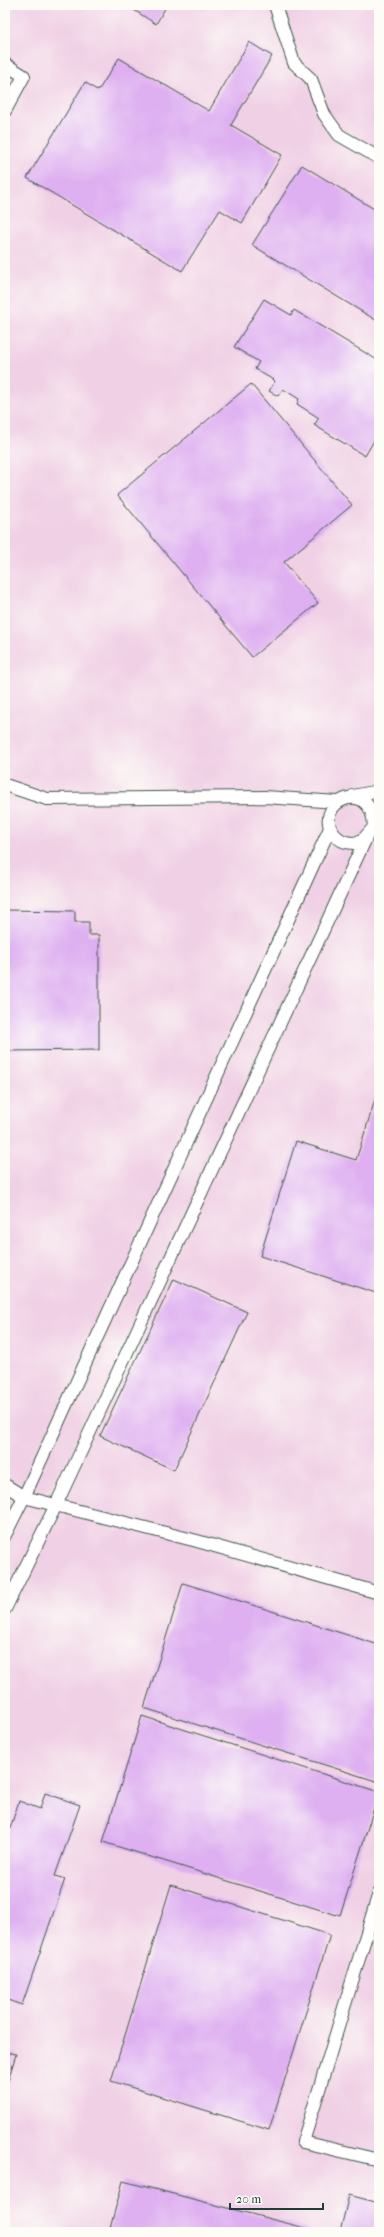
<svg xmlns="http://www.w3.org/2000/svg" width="384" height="2237" viewBox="0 0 384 2237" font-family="'IM FELL French Canon',serif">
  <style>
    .built { fill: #f0d0e5 }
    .building { fill: #deaff1 }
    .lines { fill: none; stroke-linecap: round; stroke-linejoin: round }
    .service-casing { stroke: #3e5548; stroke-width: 14 }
    .service { stroke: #fff; stroke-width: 12 }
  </style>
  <rect width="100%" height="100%" fill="#fdfcf7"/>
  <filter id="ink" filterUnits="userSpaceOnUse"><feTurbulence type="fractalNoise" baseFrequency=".025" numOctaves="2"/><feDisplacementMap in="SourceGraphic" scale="8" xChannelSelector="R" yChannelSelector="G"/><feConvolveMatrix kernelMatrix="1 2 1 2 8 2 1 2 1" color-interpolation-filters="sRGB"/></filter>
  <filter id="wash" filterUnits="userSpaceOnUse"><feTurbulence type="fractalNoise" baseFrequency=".012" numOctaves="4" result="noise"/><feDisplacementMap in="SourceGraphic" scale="16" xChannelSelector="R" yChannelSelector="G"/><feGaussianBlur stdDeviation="0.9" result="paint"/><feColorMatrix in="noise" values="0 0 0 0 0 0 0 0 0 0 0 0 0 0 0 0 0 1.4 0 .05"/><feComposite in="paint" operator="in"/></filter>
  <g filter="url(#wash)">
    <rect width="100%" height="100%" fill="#eeddba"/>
    <path class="built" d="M5 5H379V2232H5Z"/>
    <g id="blocks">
      <path class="building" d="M126 5H167L156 24Z
        M249 42 272 56 231 125 282 155 242 223 220 210 182 271 27 178 85 82 98 91 119 58 209 111Z
        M302 165 379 212V322L252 245Z
        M264 299 291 315 294 310 379 361V432L365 456 314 425 319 418 297 404 299 399 283 389 278 396 269 391 275 381 255 369 259 362 234 347Z
        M251 384 352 505 284 562 318 603 252 657 117 495Z
        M5 910 75 911V922H89V935H99V1050L5 1051Z
        M379 1087V1294L260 1256 296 1141 356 1160Z
        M174 1279 247 1312 174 1470 100 1436Z
        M183 1583 379 1645V1782L144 1708Z
        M142 1716 379 1792 340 1916 103 1842Z
        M45 1793 80 1805 55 1876 65 1879 22 2005 5 1999V1844L19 1801 40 1809Z
        M171 1885 330 1935 269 2130 111 2081Z
        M5 2052 16 2054 5 2091Z
        M123 2181 317 2231V2232H109Z
        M349 2195 379 2203V2232H340Z"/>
    </g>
  </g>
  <g filter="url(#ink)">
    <use href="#blocks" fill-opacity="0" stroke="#3e5548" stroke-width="1"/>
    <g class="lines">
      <defs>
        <path id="service" d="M275 5 294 63 311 79 324 114 339 135 379 158
          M5 64 24 76 5 111
          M5 785 47 799 265 797 337 802
          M353 796 379 791
          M374 826C371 774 311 804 334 834 338 839 345 843 353 843 367 842 368 829 379 824
          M5 1485 24 1497 197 1541 379 1593
          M5 1535 24 1497 330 828
          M5 1609 56 1505 366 838
          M379 1893 303 2142 379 2160"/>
      </defs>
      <use href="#service" class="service-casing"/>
      <use href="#service" class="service"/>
    </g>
  </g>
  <rect width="384" height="2237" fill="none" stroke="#fdfcf7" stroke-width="20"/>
  <path d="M230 2203v6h93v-6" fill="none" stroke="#1f3d34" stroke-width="2"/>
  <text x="236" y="2203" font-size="12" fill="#1f3d34" stroke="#fdfcf7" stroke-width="3" paint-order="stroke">20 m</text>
</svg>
